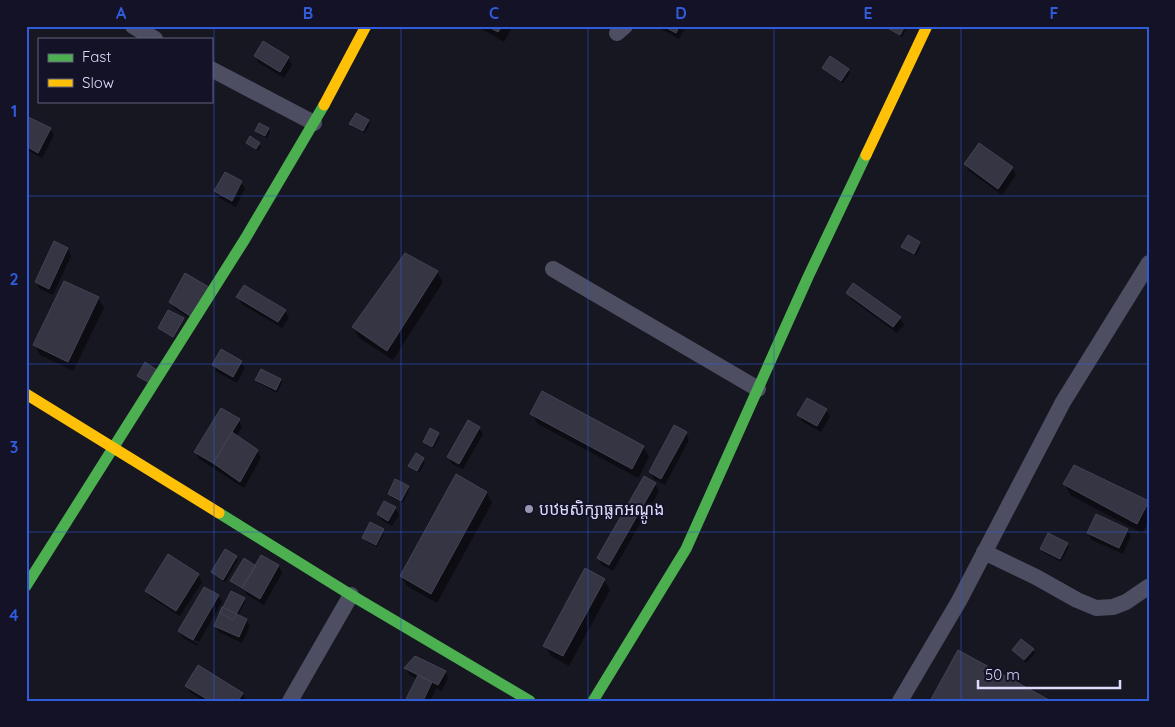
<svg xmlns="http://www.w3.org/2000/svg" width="1175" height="727" viewBox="0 0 1175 727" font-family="Quicksand,'Noto Sans Khmer',sans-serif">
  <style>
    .shadow { fill: #0007 }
    .building { fill: #353544; stroke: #434355 }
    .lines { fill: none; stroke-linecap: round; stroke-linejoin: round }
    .street { stroke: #4d4e62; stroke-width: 16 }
    .fast { stroke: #4caf50; stroke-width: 11 }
    .slow { stroke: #ffc107; stroke-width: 11 }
    .grid { fill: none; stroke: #305cdc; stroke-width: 1; stroke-opacity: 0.55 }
    .poi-dot { fill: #9696b0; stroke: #131227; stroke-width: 2 }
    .labels { text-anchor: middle; stroke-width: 4; stroke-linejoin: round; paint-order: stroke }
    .poi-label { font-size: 16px; fill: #dbdbfc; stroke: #131227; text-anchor: start }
    .neatline { fill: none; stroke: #305cdc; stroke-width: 2 }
    .grid-label { font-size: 16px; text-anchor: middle; font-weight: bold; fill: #305cdc }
  </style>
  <rect width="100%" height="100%" fill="#171722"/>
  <path class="shadow" d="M477 26H513L504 42Z
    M656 26H686L679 39Z
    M884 26H905L907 28 902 37Z
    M255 56 288 58 292 65 284 78 259 63Z
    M823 68 848 70 850 73 843 83 825 71Z
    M356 114 368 121 370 124 365 133 352 127 351 124Z
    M26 117 50 129 54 135 42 158 26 150Z
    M268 129 270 132 267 138 258 134 256 131Z
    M248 143 259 144 261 147 258 151Z
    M965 164 1012 168 1016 175 1002 195 969 171Z
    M241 182 245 189 236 207 219 198 215 191Z
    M54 243 68 249 71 256 53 295 40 289 36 282Z
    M919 243 921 246 916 256 904 250 903 247Z
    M405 254 437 272 443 282 393 360 359 338 353 327Z
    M848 293 900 318 904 325 897 333 852 300Z
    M238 297 285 311 289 318 282 328 242 304Z
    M98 298 104 308 73 371 40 355 35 345Z
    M171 302 201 319 195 322 175 309Z
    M241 362 245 368 237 383 217 372 213 365Z
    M257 380H280L282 383 277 393 258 383Z
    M826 410 830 416 821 432 803 422 799 415Z
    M532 414 643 447 649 457 638 478 538 424Z
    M239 420 242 427 236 437 257 451 261 458 244 488 199 459 196 452Z
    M479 428 483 434 463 469 452 464 449 457Z
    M686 433 689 440 665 485 654 479 650 472Z
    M438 434 440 437 433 449 426 445 424 442Z
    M416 455 425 462 419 473 410 466Z
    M655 484 659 491 613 571 602 565 598 558Z
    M1065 484 1148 502 1149 522 1142 533 1070 495Z
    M408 487 409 490 403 503 391 497 389 494Z
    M487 493 492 503 437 603 407 586 401 576Z
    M395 508 399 515 392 526 382 520 378 514Z
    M383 530 384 533 377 547 365 541 363 538Z
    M1127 530 1131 536 1123 554 1092 540 1088 533Z
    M1067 544 1069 547 1061 562 1043 552 1041 549Z
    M225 551 236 557 238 560 225 582 214 575 212 572Z
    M262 556 279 566 282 573 264 605 247 595 245 591 233 584 231 581 256 567Z
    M198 575 202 582 180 616 150 597 146 591Z
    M604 580 610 590 569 666 551 656 545 646Z
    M218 596 222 602 199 642 183 633V636L198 644 197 646 183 638 179 631Z
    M244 599 245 602 238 616 246 620 250 626 242 643 219 632 215 626Z
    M1013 650H1033L1035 653 1026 663Z
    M406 668 445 672 448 678 442 691 436 688 430 701H406L417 679 409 675Z
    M187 686 242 693 246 700 204 701 191 693Z"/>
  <path class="building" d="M487 26H502L498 32Z
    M663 26H679L676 33Z
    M884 26H905L900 35Z
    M263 41 289 57 280 72 254 56Z
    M830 56 849 69 841 81 822 68Z
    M356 113 369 120 363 131 349 124Z
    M26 116 51 128 38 153 26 146Z
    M259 123 269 128 265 136 255 131Z
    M250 136 260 143 256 149 246 143Z
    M979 143 1013 167 998 189 964 164Z
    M225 172 242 181 232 201 214 191Z
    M908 235 920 242 914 254 901 247Z
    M54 241 68 248 49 289 35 282Z
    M405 253 438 271 387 351 352 327Z
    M185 273 212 289 190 316 169 302Z
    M64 281 99 297 68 362 33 345Z
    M853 283 901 317 893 327 846 293Z
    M244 285 286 310 278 322 236 297Z
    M168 310 184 318 173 337 158 328Z
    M221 349 242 361 233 377 212 365Z
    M145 362 160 372 152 384 137 376Z
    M261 369 281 379 276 390 255 380Z
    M542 391 644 446 632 469 530 414Z
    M807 398 827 409 817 426 797 415Z
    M221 408 240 419 213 463 194 452Z
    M468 420 480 427 459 464 447 457Z
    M674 425 687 432 661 479 649 472Z
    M430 428 439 433 432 447 423 442Z
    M232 432 258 450 240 482 213 463Z
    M416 453 424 458 417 471 408 466Z
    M1074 465 1149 501 1137 524 1063 484Z
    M456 474 487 492 431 594 400 576Z
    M644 476 656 483 609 565 597 558Z
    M395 479 409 486 401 501 388 494Z
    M384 501 396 507 388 521 377 514Z
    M1096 514 1128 529 1119 548 1087 533Z
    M370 522 384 529 376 545 362 538Z
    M1048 533 1068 543 1060 559 1040 549Z
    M225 549 237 556 223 580 211 572Z
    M168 554 199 574 176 611 145 591Z
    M261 555 279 565 260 599 242 588Z
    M244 558 256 566 242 588 230 581Z
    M585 568 605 579 563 656 543 646Z
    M204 587 219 595 193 640 178 631Z
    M231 591 245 598 233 620 220 613Z
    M222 607 247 619 239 637 214 626Z
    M1021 639 1034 649 1024 660 1012 650Z
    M958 650 1051 701H930Z
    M415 656 446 671 438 685 404 668Z
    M198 665 243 693 238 701H210L185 686Z
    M418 675 432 682 423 701H405Z"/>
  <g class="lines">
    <path class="street" d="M133 26 155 39
      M617 33 625 26
      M211 69 314 123
      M553 269 758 389
      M984 552 1036 577 1077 600 1096 608 1113 607 1126 602 1148 587
      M290 701 351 595
      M900 701 959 601 1063 402 1149 263"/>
    <path class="fast" d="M219 513 351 595 530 701
      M26 586 245 239 324 105
      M593 701 686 549 808 277 866 155"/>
    <path class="slow" d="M324 105 366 26
      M866 155 927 26
      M26 394 219 513"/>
  </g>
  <path class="grid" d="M214 26V701M401 26V701M588 26V701M774 26V701M961 26V701M26 196H1149M26 364H1149M26 532H1149"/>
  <circle class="poi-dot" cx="529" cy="509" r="5"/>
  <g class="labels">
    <g class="poi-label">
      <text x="539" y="515">បឋមសិក្សាធ្លកអណ្តូង</text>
    </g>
  </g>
  <rect width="1175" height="727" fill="none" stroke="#131227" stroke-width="55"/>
  <rect x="38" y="38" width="175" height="65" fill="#131227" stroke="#63627c"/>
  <rect x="48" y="54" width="25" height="8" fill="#4caf50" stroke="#63627c"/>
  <text x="82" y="62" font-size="15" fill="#dbdbfc">Fast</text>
  <rect x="48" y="79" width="25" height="8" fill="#ffc107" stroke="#63627c"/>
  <text x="82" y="88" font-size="15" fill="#dbdbfc">Slow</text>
  <path d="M978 680v8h142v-8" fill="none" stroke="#dbdbfc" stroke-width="2.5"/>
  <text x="985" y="680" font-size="15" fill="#dbdbfc" stroke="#131227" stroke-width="4" paint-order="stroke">50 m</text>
  <rect x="28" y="28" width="1120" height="672" class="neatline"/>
  <g class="grid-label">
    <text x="121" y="19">A</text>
    <text x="308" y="19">B</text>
    <text x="494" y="19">C</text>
    <text x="681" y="19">D</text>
    <text x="868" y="19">E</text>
    <text x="1054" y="19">F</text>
    <text x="14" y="117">1</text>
    <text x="14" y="285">2</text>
    <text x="14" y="453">3</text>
    <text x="14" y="621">4</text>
  </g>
</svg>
